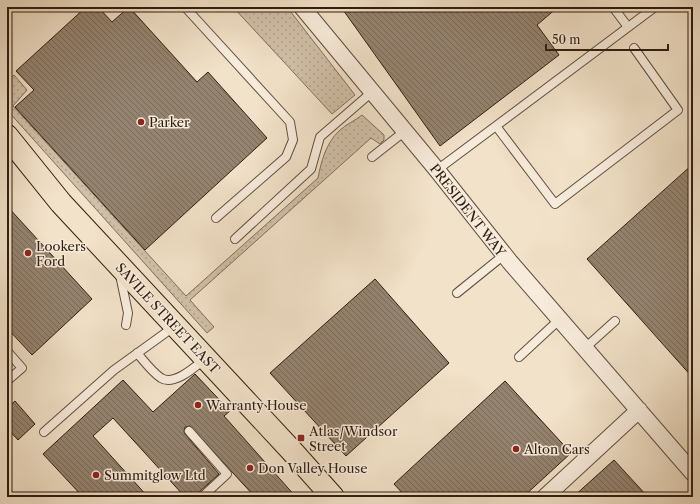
<svg xmlns="http://www.w3.org/2000/svg" width="700" height="504" viewBox="0 0 700 504" font-family="'Libre Caslon Text',serif">
  <style>
    .grass { fill: url(#grass-dots); stroke: #806e5c }
    .building { fill: url(#building-back-hatch); stroke: #2f1c0f }
    .lines { fill: none; stroke-linecap: round; stroke-linejoin: round }
    .lane-casing { stroke: #604e3e; stroke-width: 10 }
    .street-casing { stroke: #604e3e; stroke-width: 18 }
    .primary-casing { stroke: #2f1c0f; stroke-width: 24 }
    .lane { stroke: #f7ecdc; stroke-width: 8 }
    .street { stroke: #f7ecdc; stroke-width: 16 }
    .primary { stroke: #f2e2c9; stroke-width: 22 }
    .poi-dot { fill: #8f2418; stroke: #f7ecdc; stroke-width: 1.5 }
    .labels { text-anchor: middle; stroke-width: 3; stroke-linejoin: round; paint-order: stroke }
    .poi-label { font-size: 13px; fill: #2f1c0f; stroke: #f7ecdc; text-anchor: start }
    .street-label { font-size: 13px; fill: #2f1c0f; stroke: #f7ecdc }
  </style>
  <defs>
    <pattern id="grass-dots" width="8" height="8" patternUnits="userSpaceOnUse"><rect width="8" height="8" fill="#d1c0a9"/><path d="M2 2h.1M6 6h.1" fill="none" stroke="#b4a490" stroke-width="1.8" stroke-linecap="round"/></pattern>
    <pattern id="building-back-hatch" width="6" height="6" patternUnits="userSpaceOnUse"><rect width="6" height="6" fill="#948370"/><path d="M-1 5l2 2M0 0l6 6M5-1l2 2" fill="none" stroke="#796a5a"/></pattern>
  </defs>
  <rect width="100%" height="100%" fill="#f2e2c9"/>
  <filter id="stains"><feTurbulence type="fractalNoise" baseFrequency=".005" numOctaves="4"/><feColorMatrix values="0 0 0 0 .2 0 0 0 0 .09 0 0 0 0 .02 0 0 0 .5 -.17"/></filter>
  <radialGradient id="worn" r=".72"><stop offset=".6" stop-color="#630" stop-opacity="0"/><stop offset="1" stop-color="#630" stop-opacity=".3"/></radialGradient>
  <path class="grass" d="M233 7H287L355 95 332 114Z
    M14 75 27 90 13 106 186 296 318 178C321 162 326 143 339 131 346 124 355 121 362 115L384 135V140L380 144 371 138 190 300 214 327 207 333 7 110V81Z"/>
  <path class="building" d="M86 7H98L112 22 129 7 197 82 208 72 267 138 145 250 15 107 34 90 16 71Z
    M341 7H558L537 25 559 55 440 146Z
    M693 164V378L587 259Z
    M7 206 92 299 32 355 7 328Z
    M375 279 449 363 346 456 270 373Z
    M195 374 230 411 224 416 296 497H255L190 426 185 427 184 432 185 434 219 474 198 493 197 497H185L113 418 93 436 148 497H83L43 454 123 380 153 412Z
    M505 381 571 453 523 497H406L394 484Z
    M15 401 35 424 18 440 7 428V408Z
    M614 460 648 497H573Z"/>
  <g class="lines">
    <defs>
      <path id="lane" d="M185 7 290 122 293 140 286 157 216 218
        M613 7 628 27
        M496 126 555 204 678 110 634 48
        M372 157 405 131
        M437 170 655 7
        M235 239 311 169 320 137 372 92
        M120 275 128 313 126 325
        M457 293 504 255
        M585 348 615 321
        M7 351 22 368 7 381
        M137 353C144 361 152 372 161 378 174 386 195 367 205 359
        M519 357 560 319
        M189 431 227 474 202 497
        M44 432 114 370 175 326"/>
      <path id="street" d="M302 7 437 170 510 262 693 473
        M545 497 639 410"/>
      <path id="primary" d="M7 136 61 203 291 450 333 497"/>
    </defs>
    <use href="#lane" class="lane-casing"/>
    <use href="#street" class="street-casing"/>
    <use href="#primary" class="primary-casing"/>
    <use href="#lane" class="lane"/>
    <use href="#street" class="street"/>
    <use href="#primary" class="primary"/>
  </g>
  <g class="poi-dot">
    <circle cx="141" cy="122" r="4"/>
    <circle cx="28" cy="253" r="4"/>
    <circle cx="198" cy="405" r="4"/>
    <rect x="297" y="434" width="8" height="8" rx="2"/>
    <circle cx="516" cy="449" r="4"/>
    <circle cx="250" cy="468" r="4"/>
    <circle cx="96" cy="475" r="4"/>
  </g>
  <g class="labels">
    <g class="poi-label">
      <text x="149" y="127">Parker</text>
      <text x="36" y="251">Lookers<tspan x="36" dy="15">Ford</tspan></text>
      <text x="206" y="410">Warranty House</text>
      <text x="309" y="436">Atlas/Windsor<tspan x="309" dy="15">Street</tspan></text>
      <text x="524" y="454">Alton Cars</text>
      <text x="258" y="473">Don Valley House</text>
      <text x="104" y="480">Summitglow Ltd</text>
    </g>
    <g class="street-label">
      <text transform="translate(468 210) rotate(52)" y="5">PRESIDENT WAY</text>
      <text transform="translate(168 318) rotate(47)" y="5">SAVILE STREET EAST</text>
    </g>
  </g>
  <rect width="700" height="504" fill="none" stroke="#f2e2c9" stroke-width="24"/>
  <rect x="8" y="8" width="684" height="488" fill="none" stroke="#2f1c0f" stroke-width="2"/>
  <rect x="12" y="12" width="676" height="480" fill="none" stroke="#2f1c0f"/>
  <path d="M546 44v6h122v-6" fill="none" stroke="#2f1c0f" stroke-width="2"/>
  <text x="552" y="44" font-size="12" fill="#2f1c0f" stroke="#f7ecdc" stroke-width="3" paint-order="stroke">50 m</text>
  <rect width="100%" height="100%" filter="url(#stains)"/>
  <rect width="100%" height="100%" fill="url(#worn)"/>
</svg>
